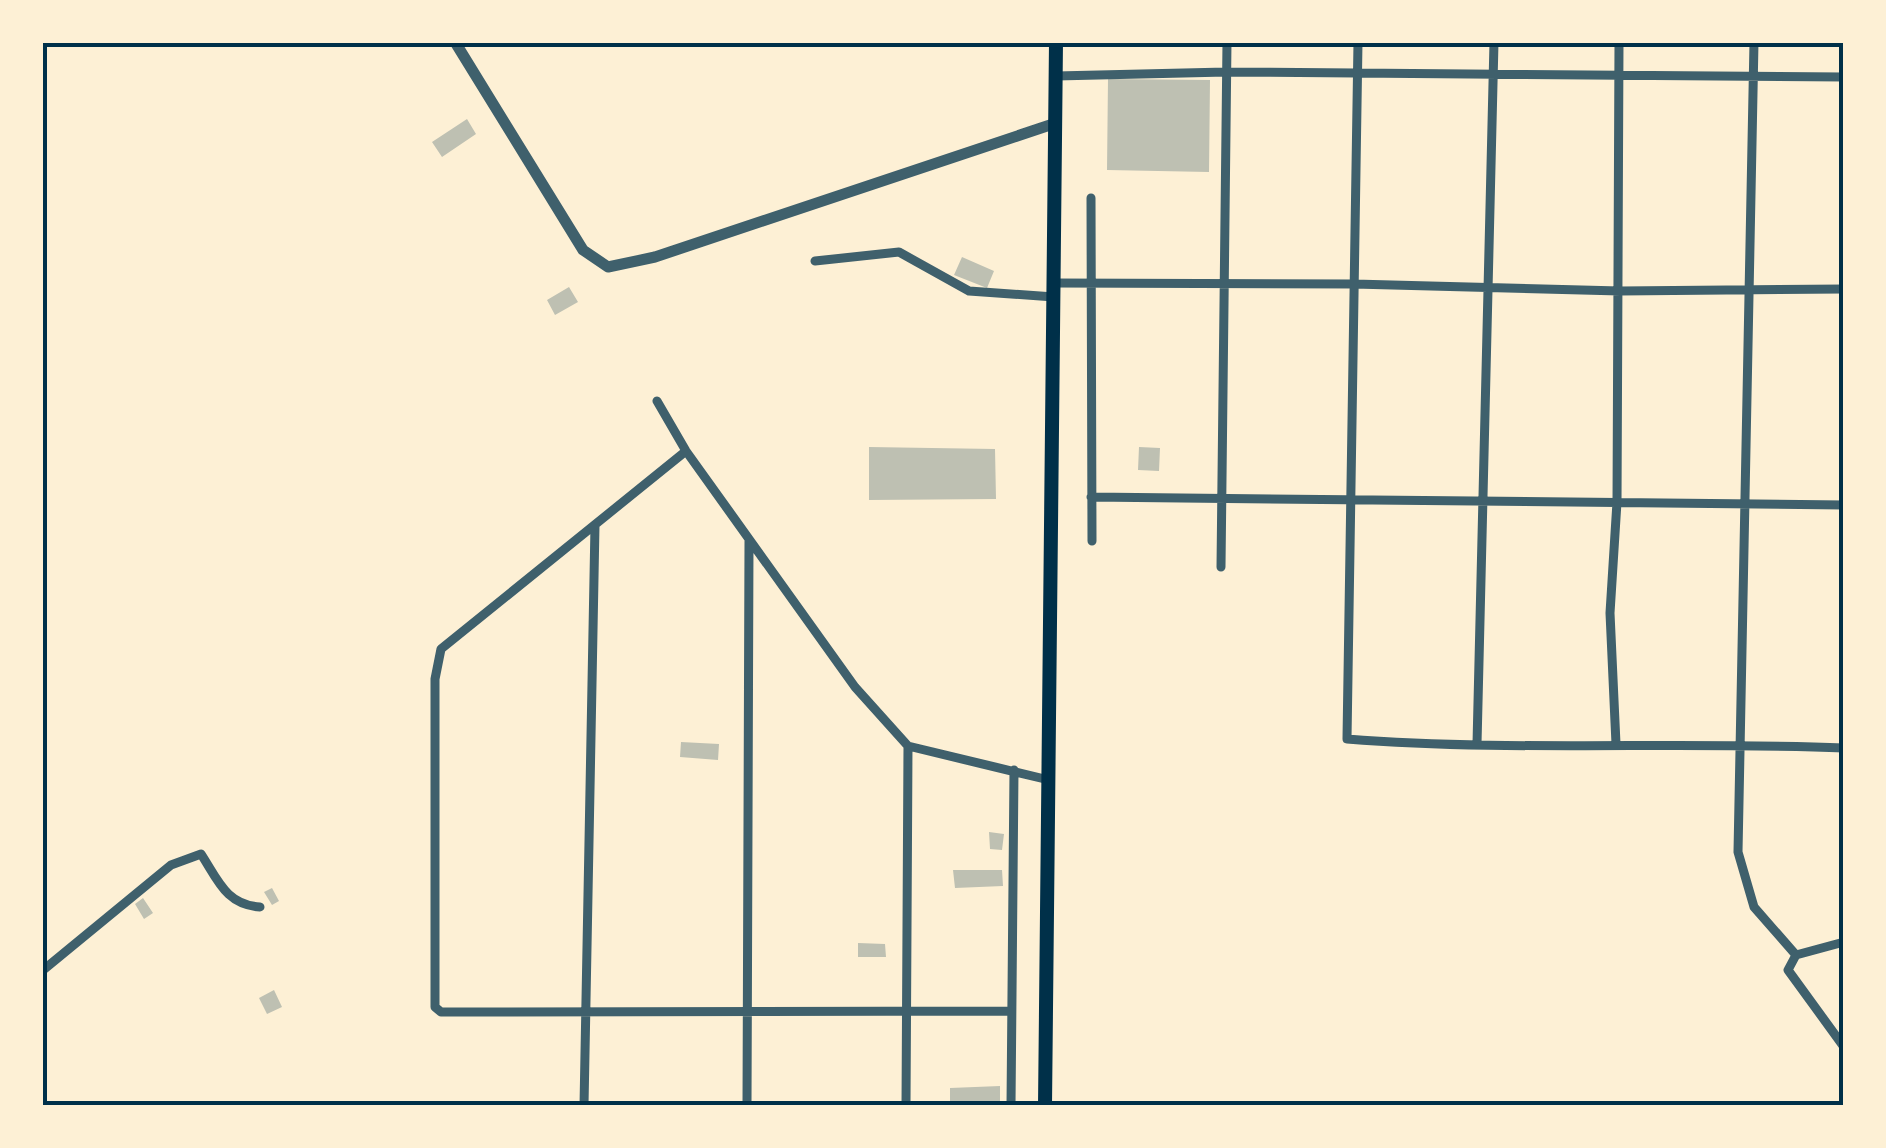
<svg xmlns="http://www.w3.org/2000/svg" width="1886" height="1148" viewBox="0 0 1886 1148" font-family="'Archivo Narrow',sans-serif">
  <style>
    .building { fill: #bec0b2 }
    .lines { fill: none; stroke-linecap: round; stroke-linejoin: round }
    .minor { stroke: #3f606c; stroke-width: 9 }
    .tertiary { stroke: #3f606c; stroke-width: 11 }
    .primary { stroke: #003049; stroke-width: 14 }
    .neatline { fill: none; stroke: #003049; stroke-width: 4 }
  </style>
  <rect width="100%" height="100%" fill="#fdf0d5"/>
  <path class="building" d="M1108 79 1210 80 1209 172 1107 170Z
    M467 119 476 134 442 157 432 142Z
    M962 257 994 271 987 288 954 275Z
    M569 287 578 302 555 315 547 300Z
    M869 447 995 449 996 499 869 500Z
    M1139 447 1160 448 1159 471 1138 470Z
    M681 742 719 744 718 760 680 757Z
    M989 832 1004 834 1002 850 990 849Z
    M953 870H1002L1003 886 955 888Z
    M272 888 279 901 272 905 264 892Z
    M143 898 153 913 144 919 135 904Z
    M858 943 885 944 886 957H858Z
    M274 990 282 1007 267 1014 259 998Z
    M1000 1086V1106H950V1088Z"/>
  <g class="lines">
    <path class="minor" d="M1358 42 1347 739C1512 752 1678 741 1844 748
      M1754 42 1738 852 1754 907 1796 955
      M1056 76 1226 72 1844 77
      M1091 198 1092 541
      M815 261 899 252 969 291 1054 297
      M1054 283 1354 284 1620 291 1844 289
      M657 401 686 451 855 687 908 746 1049 780
      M686 451 441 649 435 679V1007L441 1012 1011 1011
      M1091 497 1844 505
      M1221 567 1227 42
      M1477 744 1494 42
      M1616 744 1610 613 1617 502 1619 42
      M1844 942 1796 955 1788 970 1844 1047
      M42 971 171 865 201 854C218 880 226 905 260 907
      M584 1106 595 525
      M747 1106 749 541
      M906 1106 908 746
      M1011 1106 1014 770"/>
    <path class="tertiary" d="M455 42 583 250 608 267 655 257 1053 124"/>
    <path class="primary" d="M1045 1106 1056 42"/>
  </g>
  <rect width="1886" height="1148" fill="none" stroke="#fdf0d5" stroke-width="90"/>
  <rect x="45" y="45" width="1796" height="1058" class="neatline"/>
</svg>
